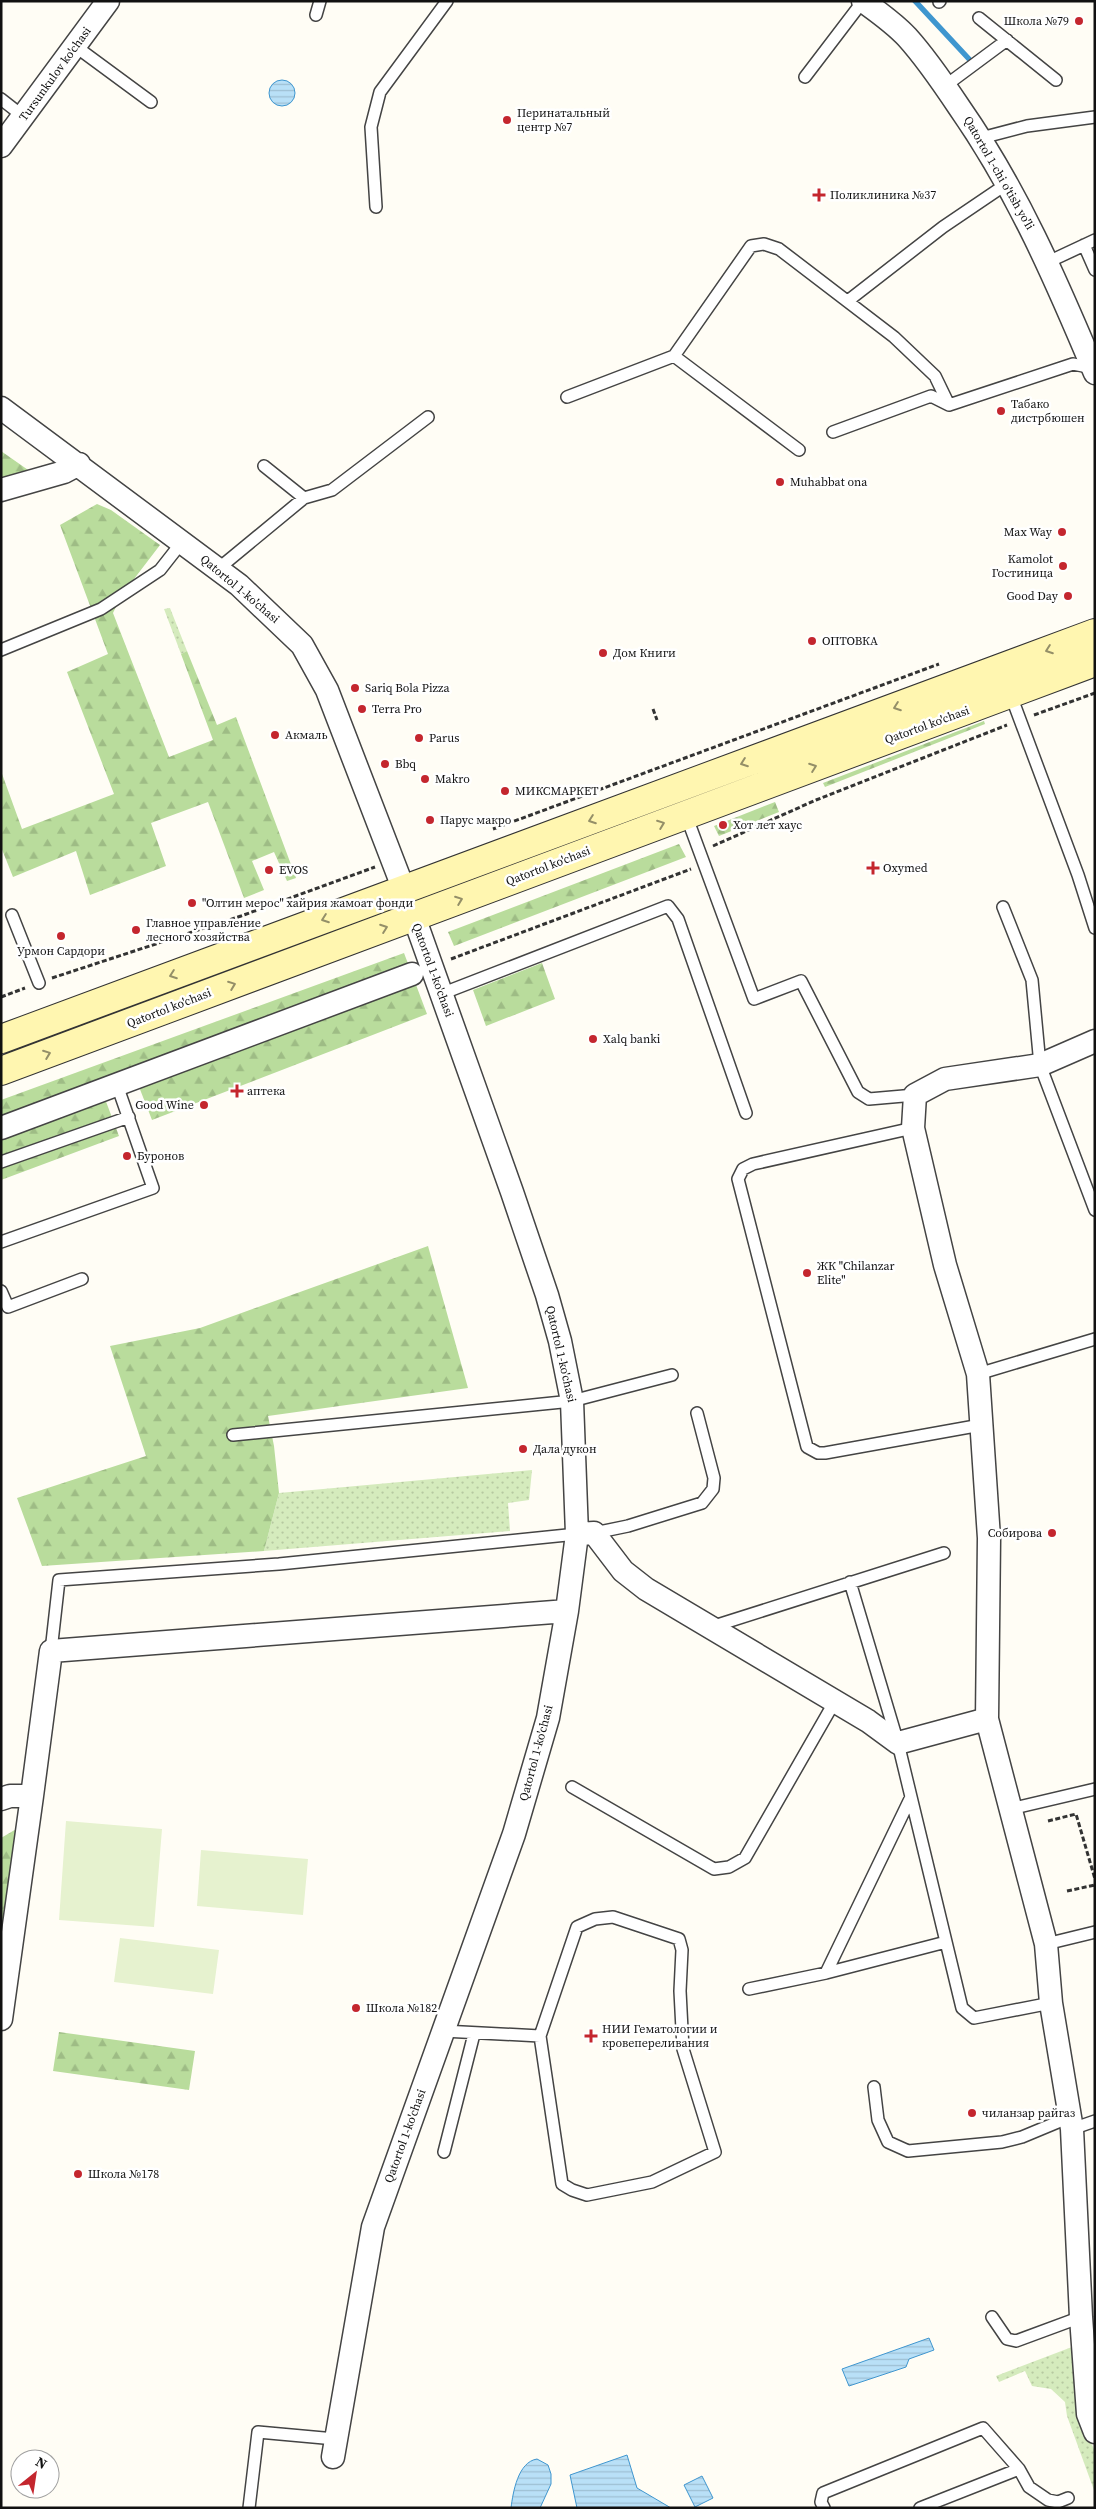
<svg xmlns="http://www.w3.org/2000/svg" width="1096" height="2509" viewBox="0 0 1096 2509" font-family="'Source Serif 4',serif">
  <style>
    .grass { fill: url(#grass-dots) }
    .forest { fill: url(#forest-firs) }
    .pitch { fill: #e6f2cf }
    .water { fill: url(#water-rules); stroke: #3f96cf }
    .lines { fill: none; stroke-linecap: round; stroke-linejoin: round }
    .stream { stroke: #3f96cf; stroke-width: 5.5 }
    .lane-casing { stroke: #444; stroke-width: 14 }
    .street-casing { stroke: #444; stroke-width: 25 }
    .secondary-casing { stroke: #333; stroke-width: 30 }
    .path { stroke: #333; stroke-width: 3; stroke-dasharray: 5 2.5; stroke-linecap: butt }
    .lane { stroke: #fff; stroke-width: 11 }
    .street { stroke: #fff; stroke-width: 22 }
    .secondary { stroke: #fff6b0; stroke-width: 28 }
    .oneway { stroke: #948f68 }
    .poi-dot { fill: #c4262e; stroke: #fff; stroke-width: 2 }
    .labels { text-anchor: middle; stroke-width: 5; stroke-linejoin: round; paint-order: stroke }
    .poi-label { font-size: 12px; fill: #111; stroke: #fff; text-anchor: start }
    .street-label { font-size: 12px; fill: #111; stroke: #fff }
  </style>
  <defs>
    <pattern id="grass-dots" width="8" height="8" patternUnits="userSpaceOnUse" patternTransform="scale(1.25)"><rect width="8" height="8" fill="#d5ebbd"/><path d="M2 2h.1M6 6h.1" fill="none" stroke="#b6c8a1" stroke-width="1.8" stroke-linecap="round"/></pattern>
    <pattern id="forest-firs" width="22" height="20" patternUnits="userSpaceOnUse" patternTransform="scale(1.25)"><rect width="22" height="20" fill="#b9dc9c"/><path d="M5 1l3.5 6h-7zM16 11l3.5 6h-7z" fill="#9ebc85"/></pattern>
    <pattern id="water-rules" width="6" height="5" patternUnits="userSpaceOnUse" patternTransform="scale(1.25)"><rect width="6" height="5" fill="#b9e0f7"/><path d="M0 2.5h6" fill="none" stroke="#9ebfd3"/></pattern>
  </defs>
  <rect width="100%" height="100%" fill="#fffdf5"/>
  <path class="grass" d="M170 608 187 651 181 654 164 609Z
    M532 1470 529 1500 508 1503 510 1531 264 1551 279 1493Z
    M1072 2347 1084 2424 1095 2452V2493L1067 2416 1065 2402 1051 2389 1032 2386 1025 2371 999 2382 996 2376Z"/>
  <path class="forest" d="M1 451 31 472 1 481Z
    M97 504 111 510 160 545 121 596 113 613 169 757 213 740 181 654 187 651 217 725 236 717 296 878 287 881 274 852 252 861 264 890 244 898 208 802 151 823 166 866 90 895 76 851 13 877 1 847V771L22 829 114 794 67 672 108 654 60 525Z
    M984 721 985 724 825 787 823 783Z
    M775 802 779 812 719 836 714 826Z
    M679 844 686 857 454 946 448 932Z
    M404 953 427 1014 152 1120 132 1069 99 1083 119 1136 1 1180V1100Z
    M542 963 555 999 486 1026 473 990Z
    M428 1246 468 1388 268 1416 274 1446 279 1493 264 1551 42 1566 17 1498 146 1456 110 1346 200 1328Z
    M18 1828 1 1947V1838Z
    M59 2032 195 2051 189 2090 53 2071Z"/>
  <path class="pitch" d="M66 1821 162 1829 154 1927 59 1920Z
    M201 1850 308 1859 303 1915 197 1906Z
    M120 1938 219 1950 213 1994 114 1982Z"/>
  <path class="water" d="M269 93a13 13 0 1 1 26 0a13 13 0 1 1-26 0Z
    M929 2338 934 2350 909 2359 906 2367 849 2386 842 2369Z
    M627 2455 637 2488 671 2508H577L570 2475Z
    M537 2459 548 2465 551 2474V2484L540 2508H511C513 2492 518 2462 537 2459Z
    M702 2476 713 2498 695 2507 684 2485Z"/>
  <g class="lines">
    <path class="stream" d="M915 1 969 59"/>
    <defs>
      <path id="lane" d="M939 2 940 1
        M316 15 320 1
        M979 18 1056 80
        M75 46 151 102
        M805 77 863 1
        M945 86 1007 40
        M1 99 24 117
        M981 138 1027 126 1095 117
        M376 207 371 127 380 92 447 1
        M1084 245 1095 270
        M1048 262 1095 240
        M849 300 943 227 1008 183
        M674 356 799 450
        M567 397 674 356 751 246 764 244 779 249 894 337 935 376 949 405
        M833 432 931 396 949 405 1073 364 1093 368
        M264 466 304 498
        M218 569 304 498 332 490 428 417
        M1 650 101 609 160 570 182 542
        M1010 693 1078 875 1095 928
        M686 815 754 999 801 981 858 1092 869 1099 915 1095
        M1003 907 1032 980 1040 1065 1095 1210
        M12 915 39 983
        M441 994 668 906 678 919 746 1113
        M913 1128 753 1164 743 1169 738 1179 807 1447 818 1453H825L981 1425
        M1 1162 129 1117
        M1 1242 153 1188 117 1085
        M1 1291 8 1307 82 1279
        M978 1374 1095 1339
        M233 1435 572 1401 672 1375
        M594 1533 628 1526 702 1503 713 1489 714 1478 697 1413
        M850 1582 898 1743 962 2008 974 2018 1051 2003
        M711 1627 944 1553
        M51 1651 59 1580 279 1564 577 1534
        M572 1787 714 1869 729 1867 745 1858 835 1701
        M1010 1809 1095 1789
        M1046 1944 1095 1932
        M826 1973 911 1797
        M749 1989 826 1973 946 1942
        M443 2031 540 2036 562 2184 572 2190 587 2195 652 2182 715 2152 683 2049 680 1991 682 1950 679 1939 613 1917 595 1919 577 1927 540 2036
        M874 2087 878 2120 888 2142 908 2151 1002 2142 1022 2137 1070 2117
        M1072 2129 1095 2121
        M444 2152 474 2034
        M992 2317 1007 2339 1016 2341 1081 2317
        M249 2508 258 2432 335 2439
        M824 2508 821 2502 823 2493 983 2428 1019 2469 1029 2487 1048 2500 1058 2502 1068 2498
        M920 2508 1019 2469"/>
      <path id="street" d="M863 1C878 12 894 23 907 37 926 58 943 83 959 107 1017 190 1056 280 1095 373
        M1 146 108 1
        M1 408 239 585 302 645 327 690 404 890
        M1 490 64 472 79 464
        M1095 1041 1040 1065 945 1079 915 1095 913 1128 945 1265 978 1374 989 1538 987 1719 1046 1944 1051 2003 1072 2129 1081 2317 1088 2414 1095 2432
        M1 1128 412 974
        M577 1534 594 1533 623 1571 646 1589 868 1721 898 1743 987 1719
        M32 1796 51 1651 567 1611
        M1 1799 10 1796H32L1 2019
        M333 2457 373 2227 514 1834 548 1718 567 1611 577 1534 572 1401 560 1341 547 1295 512 1192 414 917"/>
      <path id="secondary" d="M1 1039 1095 633
        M1 1071 1095 662"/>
    </defs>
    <use href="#lane" class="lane-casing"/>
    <use href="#street" class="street-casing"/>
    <use href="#secondary" class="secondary-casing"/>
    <path class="path" d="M653 709 657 720
      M1034 715 1095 693
      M493 829 939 664
      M713 846 816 800 1007 725
      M451 959 691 869
      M52 978 241 916 375 867
      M1 997 25 988
      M1048 1821 1076 1814 1095 1879
      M1067 1891 1095 1885"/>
    <use href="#lane" class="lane"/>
    <use href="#street" class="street"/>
    <use href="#secondary" class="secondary"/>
  </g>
  <defs><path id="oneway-chevron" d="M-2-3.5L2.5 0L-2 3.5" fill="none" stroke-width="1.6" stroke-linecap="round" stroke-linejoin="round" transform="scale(1.25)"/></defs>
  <g class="oneway">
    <use href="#oneway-chevron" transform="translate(1049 650) rotate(160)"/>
    <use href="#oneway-chevron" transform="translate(897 707) rotate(160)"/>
    <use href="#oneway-chevron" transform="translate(744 763) rotate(160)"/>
    <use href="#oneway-chevron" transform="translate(813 767) rotate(-20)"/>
    <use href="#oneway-chevron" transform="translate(592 820) rotate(160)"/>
    <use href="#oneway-chevron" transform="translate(661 824) rotate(-21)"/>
    <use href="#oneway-chevron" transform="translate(459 900) rotate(-21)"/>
    <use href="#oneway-chevron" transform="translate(325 919) rotate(160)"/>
    <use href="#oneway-chevron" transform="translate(384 928) rotate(-20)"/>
    <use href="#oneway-chevron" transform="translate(173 975) rotate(160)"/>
    <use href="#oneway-chevron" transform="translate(232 985) rotate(-21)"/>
    <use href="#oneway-chevron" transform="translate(47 1054) rotate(-21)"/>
  </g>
  <g class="poi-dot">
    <circle cx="1079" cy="21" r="5"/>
    <circle cx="507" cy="120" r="5"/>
    <path d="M816.5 187.5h5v5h5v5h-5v5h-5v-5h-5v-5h5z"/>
    <circle cx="1001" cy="411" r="5"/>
    <circle cx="780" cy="482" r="5"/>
    <circle cx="1062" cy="532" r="5"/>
    <circle cx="1063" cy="566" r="5"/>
    <circle cx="1068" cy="596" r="5"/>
    <circle cx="812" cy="641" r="5"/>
    <circle cx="603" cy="653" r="5"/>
    <circle cx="355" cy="688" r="5"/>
    <circle cx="362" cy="709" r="5"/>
    <circle cx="275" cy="735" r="5"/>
    <circle cx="419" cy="738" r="5"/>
    <circle cx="385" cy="764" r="5"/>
    <circle cx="425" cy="779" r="5"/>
    <circle cx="505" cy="791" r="5"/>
    <circle cx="430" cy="820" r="5"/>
    <circle cx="723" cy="825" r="5"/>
    <path d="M870.5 860.5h5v5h5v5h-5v5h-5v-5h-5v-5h5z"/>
    <circle cx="269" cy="870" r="5"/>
    <circle cx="192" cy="903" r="5"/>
    <circle cx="136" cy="930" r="5"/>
    <circle cx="61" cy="936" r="5"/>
    <circle cx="593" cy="1039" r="5"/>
    <path d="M234.5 1083.5h5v5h5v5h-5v5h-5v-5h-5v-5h5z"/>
    <circle cx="204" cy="1105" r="5"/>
    <circle cx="127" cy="1156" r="5"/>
    <circle cx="807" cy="1273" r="5"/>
    <circle cx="523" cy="1449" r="5"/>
    <circle cx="1052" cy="1533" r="5"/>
    <circle cx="356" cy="2008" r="5"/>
    <path d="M588.5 2028.5h5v5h5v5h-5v5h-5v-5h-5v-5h5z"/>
    <circle cx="972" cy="2113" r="5"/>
    <circle cx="78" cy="2174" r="5"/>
  </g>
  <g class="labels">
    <g class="poi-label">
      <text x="1069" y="25" text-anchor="end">Школа №79</text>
      <text x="517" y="117">Перинатальный<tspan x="517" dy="14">центр №7</tspan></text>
      <text x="830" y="199">Поликлиника №37</text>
      <text x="1011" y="408">Табако<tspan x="1011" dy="14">дистрбюшен</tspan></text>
      <text x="790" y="486">Muhabbat ona</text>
      <text x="1052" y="536" text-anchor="end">Max Way</text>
      <text x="1053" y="563" text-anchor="end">Kamolot<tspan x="1053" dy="14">Гостиница</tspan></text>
      <text x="1058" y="600" text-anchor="end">Good Day</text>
      <text x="822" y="645">ОПТОВКА</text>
      <text x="613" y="657">Дом Книги</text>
      <text x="365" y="692">Sariq Bola Pizza</text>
      <text x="372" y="713">Terra Pro</text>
      <text x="285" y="739">Акмаль</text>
      <text x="429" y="742">Parus</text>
      <text x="395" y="768">Bbq</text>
      <text x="435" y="783">Makro</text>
      <text x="515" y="795">МИКСМАРКЕТ</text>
      <text x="440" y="824">Парус макро</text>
      <text x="733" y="829">Хот лет хаус</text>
      <text x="883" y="872">Oxymed</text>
      <text x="279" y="874">EVOS</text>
      <text x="202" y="907">"Олтин мерос" хайрия жамоат фонди</text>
      <text x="146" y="927">Главное управление<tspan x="146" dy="14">лесного хозяйства</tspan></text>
      <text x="61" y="955" text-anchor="middle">Урмон Сардори</text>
      <text x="603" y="1043">Xalq banki</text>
      <text x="247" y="1095">аптека</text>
      <text x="194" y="1109" text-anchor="end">Good Wine</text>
      <text x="137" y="1160">Буронов</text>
      <text x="817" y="1270">ЖК "Chilanzar<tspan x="817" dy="14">Elite"</tspan></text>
      <text x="533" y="1453">Дала дукон</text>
      <text x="1042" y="1537" text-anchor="end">Собирова</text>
      <text x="366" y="2012">Школа №182</text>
      <text x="602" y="2033">НИИ Гематологии и<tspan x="602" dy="14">кровепереливания</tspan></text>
      <text x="982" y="2117">чиланзар райгаз</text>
      <text x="88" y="2178">Школа №178</text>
    </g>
    <g class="street-label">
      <text transform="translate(55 74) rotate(-54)" y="4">Tursunkulov ko'chasi</text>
      <text transform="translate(999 173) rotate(60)" y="4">Qatortol 1-chi o'tish yo'li</text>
      <text transform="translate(240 589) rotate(40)" y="4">Qatortol 1-ko'chasi</text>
      <text transform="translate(927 725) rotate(-20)" y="4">Qatortol ko'chasi</text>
      <text transform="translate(548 866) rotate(-21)" y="4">Qatortol ko'chasi</text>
      <text transform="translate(433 970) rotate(70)" y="4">Qatortol 1-ko'chasi</text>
      <text transform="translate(169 1008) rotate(-21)" y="4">Qatortol ko'chasi</text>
      <text transform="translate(561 1354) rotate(77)" y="4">Qatortol 1-ko'chasi</text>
      <text transform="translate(536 1753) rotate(-75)" y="4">Qatortol 1-ko'chasi</text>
      <text transform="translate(405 2136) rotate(-70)" y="4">Qatortol 1-ko'chasi</text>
    </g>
  </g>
  <rect width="1096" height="2509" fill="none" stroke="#111111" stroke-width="5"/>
  <g transform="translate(35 2474) rotate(30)"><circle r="24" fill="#ffffff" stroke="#a0a0a0"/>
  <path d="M0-4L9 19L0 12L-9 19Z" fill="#c4262e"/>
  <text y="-8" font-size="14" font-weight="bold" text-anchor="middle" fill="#111111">N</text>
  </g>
</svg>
